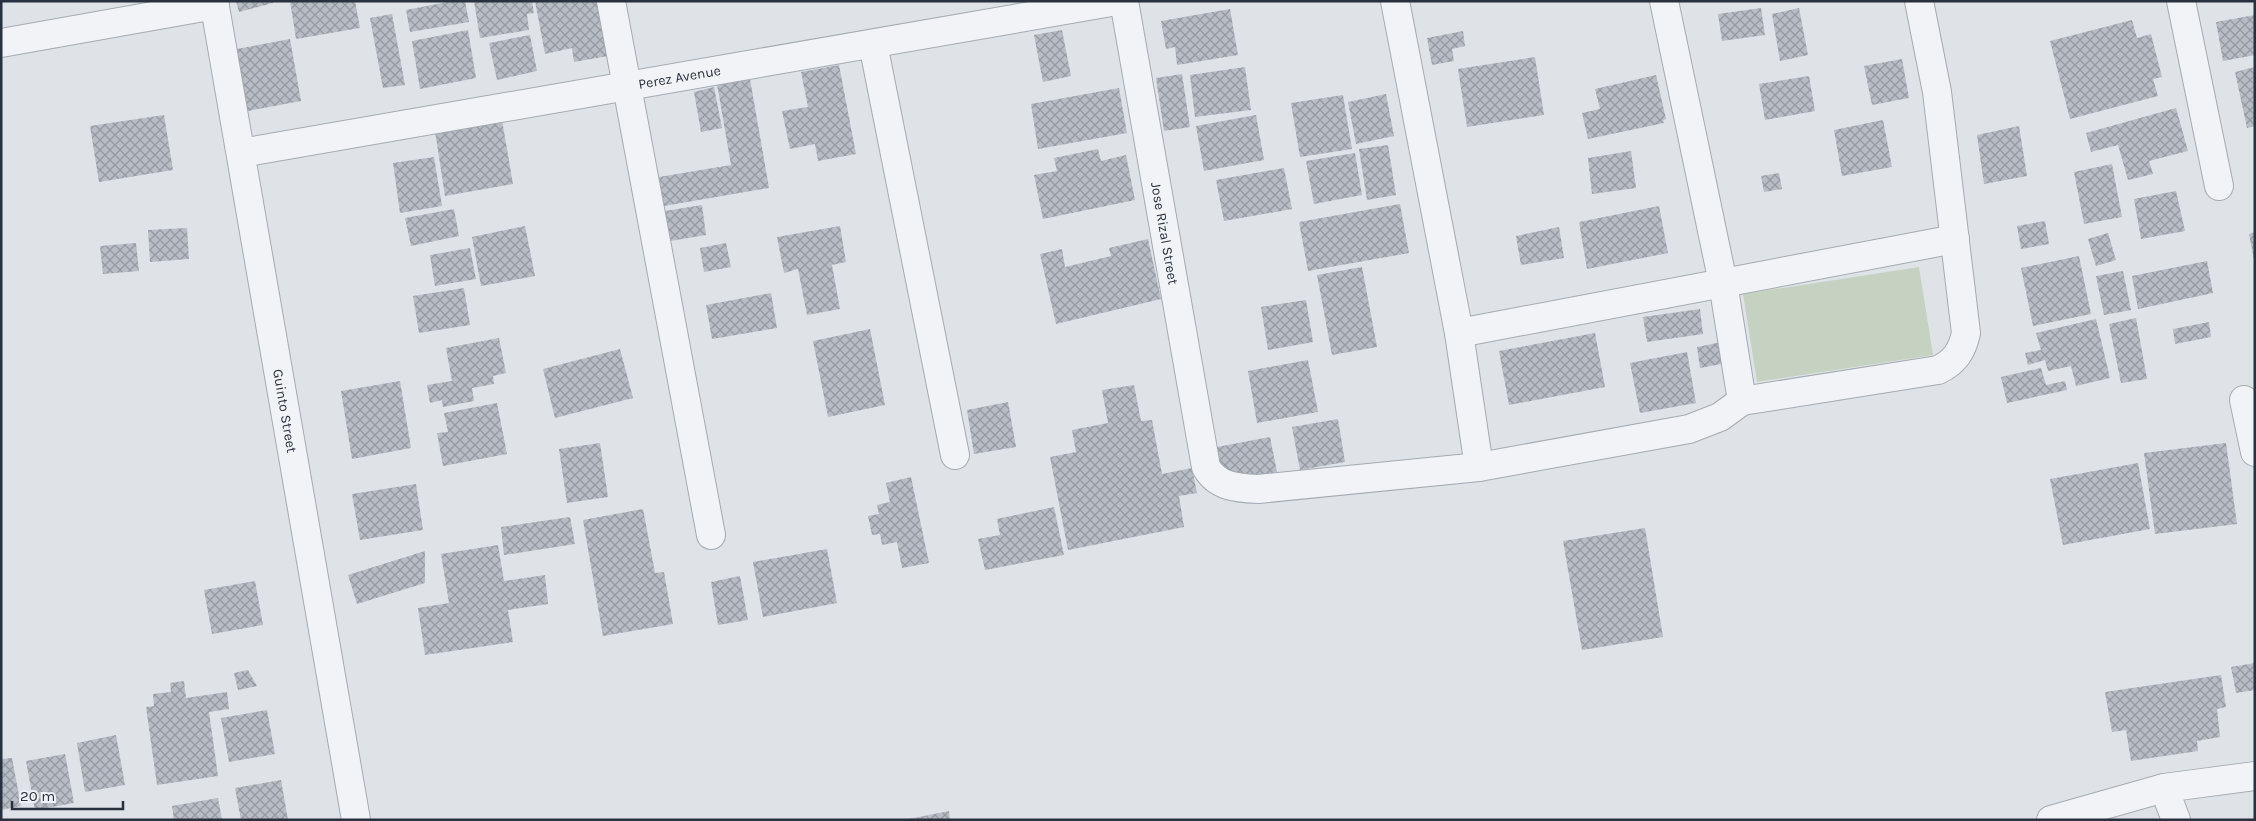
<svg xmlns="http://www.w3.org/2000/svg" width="2256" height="821" viewBox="0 0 2256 821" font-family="Karla,sans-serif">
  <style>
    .green { fill: #c5d2c1 }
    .building { fill: url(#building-cross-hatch) }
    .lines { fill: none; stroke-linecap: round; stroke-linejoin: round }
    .minor-casing { stroke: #a5aab2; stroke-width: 30 }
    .tertiary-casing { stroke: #a5aab2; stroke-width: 30 }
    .minor { stroke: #f2f3f6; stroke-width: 28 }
    .tertiary { stroke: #f2f3f6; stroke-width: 28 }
    .labels { text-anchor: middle; stroke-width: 4; stroke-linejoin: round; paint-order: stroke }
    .street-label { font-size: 14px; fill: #29303f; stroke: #eff1f6 }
  </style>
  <defs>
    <pattern id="building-cross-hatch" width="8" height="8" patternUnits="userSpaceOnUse" patternTransform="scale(1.25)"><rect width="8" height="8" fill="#b7bcc5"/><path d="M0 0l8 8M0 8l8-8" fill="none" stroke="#9599a1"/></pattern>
  </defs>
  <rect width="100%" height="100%" fill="#dfe3e8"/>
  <path class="green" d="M1919 267 1933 355 1757 382 1743 294Z"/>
  <path class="building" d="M236 1H272L273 3 239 12Z
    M290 1H355L360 28 296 39Z
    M453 1H465L469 22 410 32 406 10Z
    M474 1H532L534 13 527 14 529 30 480 38Z
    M535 1H597L608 56 574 62 572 48 545 54Z
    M1761 8 1765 35 1722 41 1718 14Z
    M1799 8 1808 55 1780 61 1772 14Z
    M1230 9 1238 55 1177 65 1175 47 1166 49 1161 21Z
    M392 14 405 85 383 88 370 18Z
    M2255 15V55L2223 61 2216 22Z
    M2132 20 2137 38 2151 34 2162 77 2153 79 2158 96 2070 119 2050 41Z
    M468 30 476 78 420 89 412 41Z
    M1062 30 1071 76 1043 82 1034 35Z
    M1463 31 1465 46 1452 49 1454 61 1432 65 1427 38Z
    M530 35 537 71 497 80 489 43Z
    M290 39 301 101 237 113 226 51Z
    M1535 57 1544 115 1467 127 1458 69Z
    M1902 59 1909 98 1872 105 1864 66Z
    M839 65 856 154 818 161 815 144 790 149 782 111 808 107 801 72Z
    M1245 67 1251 110 1195 117 1190 75Z
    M2255 67V126L2247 128 2235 72Z
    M1182 74 1190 127 1164 131 1156 78Z
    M1656 75 1666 119 1663 120 1664 123 1588 139 1582 113 1600 109 1595 89Z
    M1809 76 1815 111 1765 120 1759 84Z
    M750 79 769 188 664 206 659 177 731 165 717 84Z
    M714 87 722 128 701 132 694 92Z
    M1119 88 1127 133 1038 149 1031 104Z
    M1386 94 1394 136 1356 144 1348 102Z
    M1343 95 1352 149 1300 157 1291 103Z
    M2176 108 2188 151 2149 161 2153 174 2128 180 2118 145 2091 152 2086 133Z
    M164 115 173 170 99 182 90 126Z
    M1256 115 1264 160 1204 171 1196 126Z
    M502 120 513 184 445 196 435 131Z
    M1883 120 1892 167 1842 176 1834 130Z
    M2019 126 2027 176 1984 184 1977 135Z
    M1388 145 1396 195 1367 200 1359 149Z
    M1098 149 1101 161 1126 155 1135 200 1043 219 1034 175 1057 171 1054 158Z
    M1631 151 1636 188 1592 194 1588 158Z
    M1355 153 1362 195 1314 204 1306 161Z
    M434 157 442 206 400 213 393 163Z
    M2112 164 2122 217 2084 224 2074 172Z
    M1284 168 1292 209 1224 221 1216 180Z
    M1779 173 1782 189 1764 192 1761 176Z
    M2176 191 2185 231 2141 239 2134 199Z
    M1400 204 1409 253 1308 271 1299 222Z
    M702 205 706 235 664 242 659 212Z
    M1659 206 1668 253 1587 269 1579 222Z
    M454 209 459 236 411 246 405 218Z
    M2045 221 2049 244 2021 249 2017 226Z
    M525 226 535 276 481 286 472 237Z
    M840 226 846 262 832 265 840 309 807 315 798 269 784 273 777 237Z
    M1559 227 1564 258 1521 265 1516 236Z
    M187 228 189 259 150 262 148 230Z
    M2255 232V259L2254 260 2249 234Z
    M2108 233 2116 260 2096 266 2088 239Z
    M1148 239 1161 299 1056 324 1040 254 1062 249 1065 267 1111 256 1109 248Z
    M136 243 139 271 103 274 100 246Z
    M726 243 731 267 704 272 700 248Z
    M470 248 476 279 435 286 430 255Z
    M2079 256 2091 314 2033 326 2021 268Z
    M2207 261 2213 293 2138 309 2132 276Z
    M1362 267 1377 347 1332 355 1317 275Z
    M2123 271 2131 310 2104 315 2096 276Z
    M464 288 470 325 419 333 413 296Z
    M771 293 777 328 712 339 706 305Z
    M1306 300 1313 342 1268 350 1261 307Z
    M1700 309 1703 334 1647 342 1643 317Z
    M2136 318 2147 379 2121 383 2109 324Z
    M2096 319 2110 378 2076 386 2071 366 2048 371 2045 360 2028 365 2025 353 2041 350 2036 333Z
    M2209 322 2211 337 2175 344 2173 329Z
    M870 329 885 405 828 417 813 341Z
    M1595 333 1605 387 1509 405 1499 351Z
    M499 338 506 373 493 376 494 384 472 388 474 401 443 407 442 400 430 403 427 385 452 381 446 348Z
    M1727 341 1732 362 1700 368 1697 347Z
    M620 349 633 398 555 418 543 369Z
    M1687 352 1696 403 1640 413 1630 363Z
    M1308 360 1318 412 1257 423 1248 371Z
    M2041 368 2046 385 2065 381 2067 390 2007 403 2001 377Z
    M400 381 411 448 352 459 341 391Z
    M1134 385 1141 421 1152 420 1162 474 1192 468 1197 493 1179 496 1184 527 1068 550 1050 457 1076 452 1072 430 1108 423 1102 390Z
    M1008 402 1016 447 974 454 967 410Z
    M497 403 507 454 443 466 437 433 448 432 444 413Z
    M1338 419 1345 462 1300 470 1292 427Z
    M1270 437 1277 472 1224 482 1217 447Z
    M600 443 608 497 567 503 559 449Z
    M2226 443 2237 524 2155 534 2144 453Z
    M2138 463 2150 529 2063 545 2050 479Z
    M911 477 929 563 902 568 897 542 882 545 880 534 872 535 868 516 879 514 877 505 890 502 886 483Z
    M416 484 423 530 360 540 352 494Z
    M1054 507 1064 555 985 570 978 539 1000 535 997 519Z
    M643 509 655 573 664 572 673 624 603 636 583 520Z
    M570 517 575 544 504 555 501 527Z
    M1645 528 1663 637 1582 650 1563 541Z
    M498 545 504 581 545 575 548 604 508 610 513 642 425 655 418 608 449 603 441 554Z
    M827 549 837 603 763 617 753 562Z
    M425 551V583L357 604 348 575Z
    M740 576 748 620 718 625 711 582Z
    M255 581 263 625 212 634 204 590Z
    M2255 663V690L2236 693 2231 667Z
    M248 670 257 686 238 690 234 673Z
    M2221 675 2226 707 2217 709 2220 737 2197 741 2198 751 2131 761 2126 730 2112 732 2105 692Z
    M184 681 186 698 227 692 229 709 209 712 218 776 157 785 146 707 154 706 153 694 171 692 170 683Z
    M267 710 275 754 229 762 221 718Z
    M116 735 125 785 85 792 77 743Z
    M65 754 74 803 35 810 26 761Z
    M12 758 21 806 1 810V759Z
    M281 780 288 820H241L235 788Z
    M218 798 222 820H174L172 806Z
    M949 811 950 820H909V819Z"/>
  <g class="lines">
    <defs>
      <g id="minor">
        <path d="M611 1 711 535"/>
        <path id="s1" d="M1124 1 1206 467C1217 487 1237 488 1258 489L1479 467 1689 429 1720 417 1742 401 1938 370C1955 362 1962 351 1966 333L1937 92 1919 1"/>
        <path d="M1395 1 1459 333 1479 467"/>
        <path d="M1664 1 1723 283 1742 401"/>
        <path d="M2181 1 2219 186"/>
        <path d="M1 43 215 5"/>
        <path d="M873 44 955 455"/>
        <path id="s2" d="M241 153 1117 1"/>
        <path d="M1459 333 1955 239"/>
        <path d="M2244 400 2255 452"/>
        <path d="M2164 788 2176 820"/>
        <path d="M2051 820 2164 788 2255 776"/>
      </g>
      <g id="tertiary">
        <path id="s3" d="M214 1 356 820"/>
      </g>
    </defs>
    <use href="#minor" class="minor-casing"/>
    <use href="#tertiary" class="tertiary-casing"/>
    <use href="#minor" class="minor"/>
    <use href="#tertiary" class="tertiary"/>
  </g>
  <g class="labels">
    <g class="street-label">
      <text dy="5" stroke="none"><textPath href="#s2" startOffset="445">Perez Avenue</textPath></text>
      <text dy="5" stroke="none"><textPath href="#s1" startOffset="236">Jose Rizal Street</textPath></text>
      <text dy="5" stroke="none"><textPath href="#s3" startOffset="416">Guinto Street</textPath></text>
    </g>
  </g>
  <rect width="2256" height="821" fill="none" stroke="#29303f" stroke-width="5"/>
  <path d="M12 801v8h111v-8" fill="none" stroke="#29303f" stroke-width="2.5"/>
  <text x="20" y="801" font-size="15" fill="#29303f" stroke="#eff1f6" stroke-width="4" paint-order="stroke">20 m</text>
</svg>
